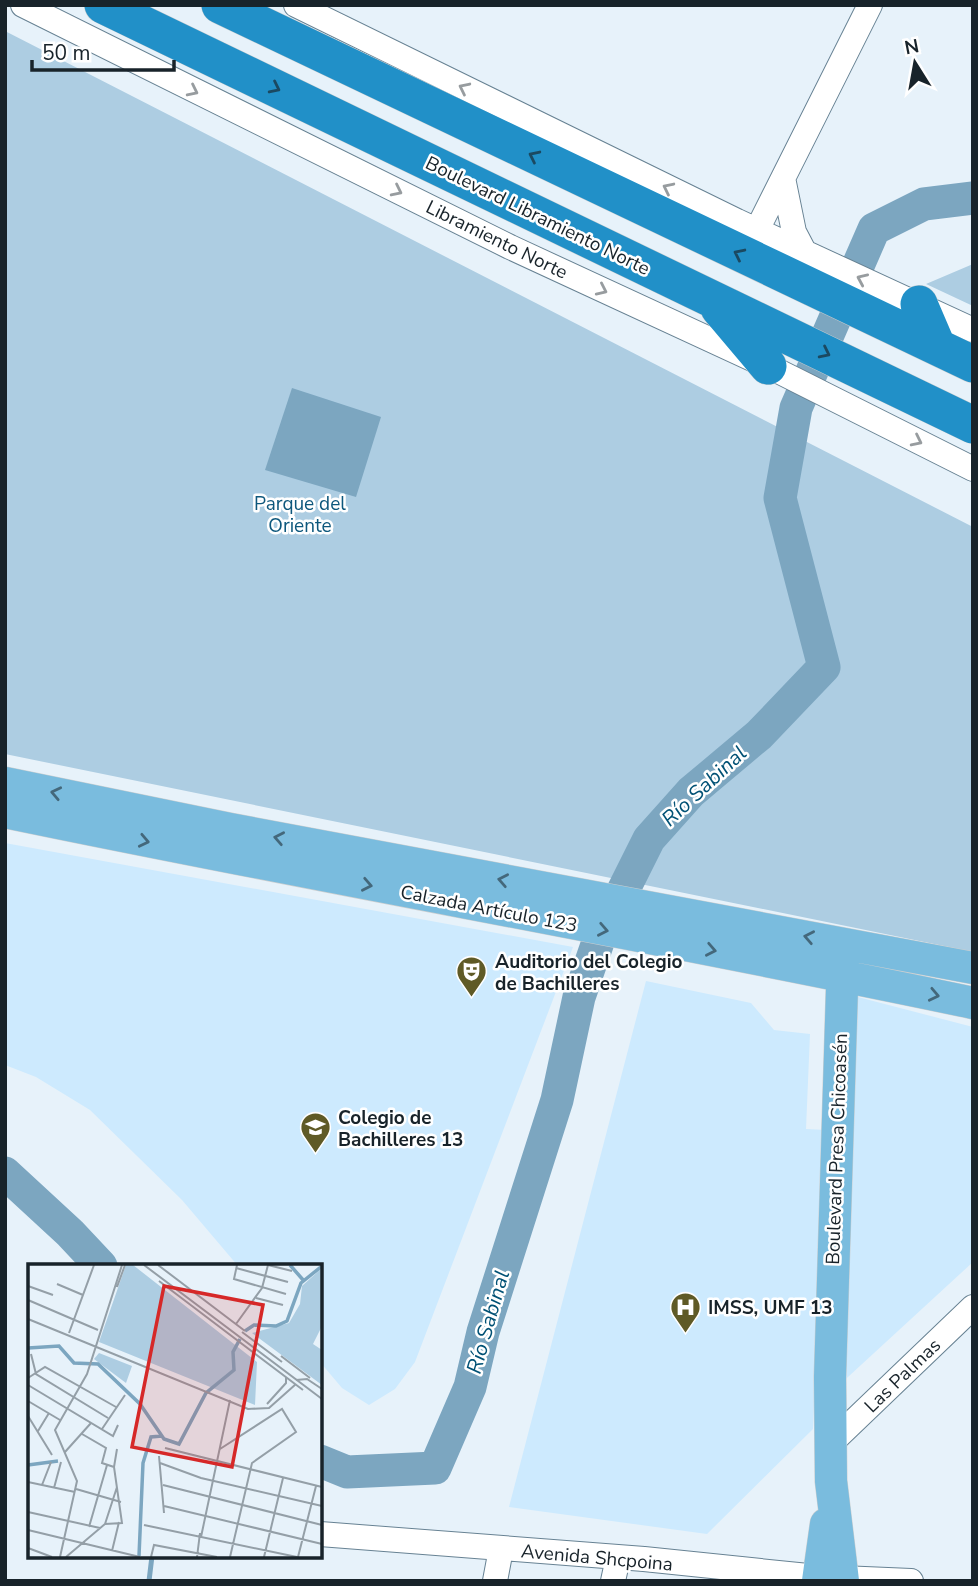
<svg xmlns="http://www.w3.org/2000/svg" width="978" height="1586" viewBox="0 0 978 1586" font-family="'Nunito Sans',sans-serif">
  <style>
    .built { fill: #cdeafe }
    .green { fill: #adcde2 }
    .water { fill: #7ca6c0 }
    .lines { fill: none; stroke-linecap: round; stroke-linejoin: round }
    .stream { stroke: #7ca6c0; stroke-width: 5 }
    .river { stroke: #7ca6c0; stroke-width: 33 }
    .minor-casing { stroke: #678293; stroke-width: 26 }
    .major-casing { stroke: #cccfd0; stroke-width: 33 }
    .highway-casing { stroke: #cccfd0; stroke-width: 38 }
    .minor { stroke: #fff; stroke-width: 24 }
    .major { stroke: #7abcde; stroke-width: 32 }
    .highway { stroke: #2190c8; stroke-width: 37 }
    .oneway { stroke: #1b4961 }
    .oneway2 { stroke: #979c9f }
    .oneway3 { stroke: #44687b }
    .labels { text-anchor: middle; stroke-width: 5; stroke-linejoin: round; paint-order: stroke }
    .street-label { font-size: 19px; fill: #18232a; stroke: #fff }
    .park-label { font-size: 19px; fill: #0d577c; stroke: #fff }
    .poi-label { font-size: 19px; font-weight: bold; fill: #18232a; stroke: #fff; text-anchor: start }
    .water-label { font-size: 21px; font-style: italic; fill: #015175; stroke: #fff }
    .inset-river { fill: none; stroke: #7ca6c0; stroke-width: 3.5 }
    .inset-road { fill: none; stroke: #949fa7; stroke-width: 2 }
    .view { fill: #d62828; fill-opacity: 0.15; stroke: #d62828; stroke-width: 3.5 }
    .inset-edge { fill: none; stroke: #18232a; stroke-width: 3.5 }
  </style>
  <rect width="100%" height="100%" fill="#e7f2fa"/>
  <path class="built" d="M5 843 573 947 415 1362 395 1389 369 1405 342 1388 320 1362V1266H238L182 1200 90 1110 36 1077 5 1065Z
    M646 981 751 1003 774 1030 810 1034 806 1129 826 1130 813 1429 707 1534 509 1507Z
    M854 996 973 1027V1262L836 1388Z"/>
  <path class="green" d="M5 31 973 527V952L5 754Z
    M973 264V306L926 284Z"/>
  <path class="water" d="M292 388 381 417 356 497 265 470Z"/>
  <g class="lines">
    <path class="stream" d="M149 1581 152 1556"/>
    <path class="river" d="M5 1173 70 1233 101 1266
      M320 1461 347 1472 435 1468 470 1387 483 1332 557 1100 579 997 599 939 649 839 691 792 759 735 824 667 780 498 796 408 874 229 924 204 973 198"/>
    <defs>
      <path id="minor" d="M23 5 510 247 778 371 973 469
        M296 5 737 221 973 330
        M783 178 794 232 805 253
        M757 230 870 5
        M831 1443 973 1307
        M320 1534 644 1559 818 1577 911 1581
        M495 1581 501 1549
        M613 1581 618 1558"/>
      <path id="major" d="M5 783 230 829 973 968
        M5 812C327 879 651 935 973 1003
        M843 956 830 1377 831 1481 843 1581
        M818 1581 826 1524"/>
      <path id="highway" d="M103 5 973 425
        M220 5 973 364
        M919 304 937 346
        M719 308 768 366"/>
    </defs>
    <use href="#minor" class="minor-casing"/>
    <use href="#major" class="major-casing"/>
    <use href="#highway" class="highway-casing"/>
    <use href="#minor" class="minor"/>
    <use href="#major" class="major"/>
    <use href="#highway" class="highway"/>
  </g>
  <defs><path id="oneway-chevron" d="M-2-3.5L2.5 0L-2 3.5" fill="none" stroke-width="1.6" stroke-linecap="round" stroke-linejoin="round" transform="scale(1.75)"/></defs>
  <g class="oneway">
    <use href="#oneway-chevron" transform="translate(275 88) rotate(26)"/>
    <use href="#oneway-chevron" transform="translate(534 156) rotate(-154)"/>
    <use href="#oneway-chevron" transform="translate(739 254) rotate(-154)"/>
    <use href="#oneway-chevron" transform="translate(825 353) rotate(26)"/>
  </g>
  <g class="oneway2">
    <use href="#oneway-chevron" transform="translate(464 88) rotate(-154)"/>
    <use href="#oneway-chevron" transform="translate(193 91) rotate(26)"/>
    <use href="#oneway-chevron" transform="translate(668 188) rotate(-154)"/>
    <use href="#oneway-chevron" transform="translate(397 191) rotate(26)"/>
    <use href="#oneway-chevron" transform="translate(862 279) rotate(-156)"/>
    <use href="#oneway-chevron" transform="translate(602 290) rotate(25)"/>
    <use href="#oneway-chevron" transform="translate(917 441) rotate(26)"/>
  </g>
  <g class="oneway3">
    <use href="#oneway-chevron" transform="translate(56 793) rotate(-168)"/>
    <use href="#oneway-chevron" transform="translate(279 838) rotate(-169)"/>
    <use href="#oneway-chevron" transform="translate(144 841) rotate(12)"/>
    <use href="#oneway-chevron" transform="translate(503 880) rotate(-169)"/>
    <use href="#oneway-chevron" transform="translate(367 885) rotate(11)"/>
    <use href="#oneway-chevron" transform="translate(603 930) rotate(11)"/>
    <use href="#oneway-chevron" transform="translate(809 937) rotate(-169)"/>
    <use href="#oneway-chevron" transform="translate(711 950) rotate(11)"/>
    <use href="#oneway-chevron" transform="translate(934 995) rotate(12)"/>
  </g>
  <defs>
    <symbol id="theatre-pin" viewBox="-11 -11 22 30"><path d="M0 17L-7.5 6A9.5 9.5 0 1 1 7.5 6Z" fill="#5f5a26" stroke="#fff"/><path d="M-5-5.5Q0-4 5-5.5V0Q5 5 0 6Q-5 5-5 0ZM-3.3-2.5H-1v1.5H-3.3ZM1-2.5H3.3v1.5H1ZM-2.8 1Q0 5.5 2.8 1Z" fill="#fff"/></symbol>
    <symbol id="school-pin" viewBox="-11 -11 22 30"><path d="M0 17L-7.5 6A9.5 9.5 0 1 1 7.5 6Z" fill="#5f5a26" stroke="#fff"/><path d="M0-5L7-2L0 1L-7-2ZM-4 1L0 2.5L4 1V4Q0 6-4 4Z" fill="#fff"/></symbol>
    <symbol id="hospital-pin" viewBox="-11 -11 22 30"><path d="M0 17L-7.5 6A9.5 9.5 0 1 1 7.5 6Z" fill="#5f5a26" stroke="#fff"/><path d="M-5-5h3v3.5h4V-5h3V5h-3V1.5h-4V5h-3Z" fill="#fff"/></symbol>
  </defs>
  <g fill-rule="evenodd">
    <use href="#theatre-pin" x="454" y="954" width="35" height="47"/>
    <use href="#school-pin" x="298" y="1110" width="35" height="47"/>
    <use href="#hospital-pin" x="668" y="1290" width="35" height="47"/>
  </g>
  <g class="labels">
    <g class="street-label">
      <text transform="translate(538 215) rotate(26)" y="7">Boulevard Libramiento Norte</text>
      <text transform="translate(497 239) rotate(26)" y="7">Libramiento Norte</text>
      <text transform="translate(489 908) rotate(11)" y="7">Calzada Artículo 123</text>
      <text transform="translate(836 1149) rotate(-88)" y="7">Boulevard Presa Chicoasén</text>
      <text transform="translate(902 1375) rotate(-44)" y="7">Las Palmas</text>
      <text transform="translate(597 1557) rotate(5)" y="7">Avenida Shcpoina</text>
    </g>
    <g class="park-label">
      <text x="300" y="510">Parque del<tspan x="300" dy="22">Oriente</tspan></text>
    </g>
    <g class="poi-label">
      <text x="495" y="968">Auditorio del Colegio<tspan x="495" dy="22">de Bachilleres</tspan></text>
      <text x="338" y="1124">Colegio de<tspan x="338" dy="22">Bachilleres 13</tspan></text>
      <text x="708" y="1314">IMSS, UMF 13</text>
    </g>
    <g class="water-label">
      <text transform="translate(704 786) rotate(-43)" y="7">Río Sabinal</text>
      <text transform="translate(488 1322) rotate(-74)" y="7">Río Sabinal</text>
    </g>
  </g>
  <g transform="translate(28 1264)">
    <rect width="294" height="294" fill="#e7f2fa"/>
    <path d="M98 1H105L229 98 227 141 71 78ZM294 4V62L285 80 294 86V121L224 69 261 59 272 40 274 22ZM71 89 104 102 98 119 66 95Z" fill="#adcde2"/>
    <path class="inset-river" d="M262 1 276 17M217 67 226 61 248 62 259 57 273 19 294 2M0 84 31 82 46 99 70 100 112 140 136 175 151 180 178 129 206 106 205 88 212 75M0 201 30 197M111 292 115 199 123 173 134 172"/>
    <path class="inset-road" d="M116 1 294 135M130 1 217 67M209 1 206 15 258 30M240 1 264 7M208 4 260 18M131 17 275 126M29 20 55 31M0 22 25 31M89 23 97 1M228 34 255 41M0 36 70 66M0 55 220 145 241 144 268 120M208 60 234 24 240 1M214 68 254 98M41 69 66 1M3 90 8 110 80 154M253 92 282 114M0 114 17 103 88 143M268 116 279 115 294 125M0 121 85 172 90 161M0 137 32 156M239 140 258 119V113M0 152 24 191M74 165 97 131M10 167 21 149M54 170 78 184 74 199 86 203M137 184 294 223M192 185 254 145 268 168 224 199 202 293M37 188 63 159M131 192 136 249M132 199 173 214 294 242M0 218 47 228M14 221 23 198M135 221 294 261M26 224 33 198M48 225 93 238M136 242 294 280M0 248 72 264M77 260 94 259 86 203 89 185M116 261 269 293M61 263 79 201M0 266 112 293M173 273 202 136M0 284 24 293M84 287 91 258M32 293 49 217 27 166 59 110 94 1M38 293 77 260 89 223M123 293 126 281 189 293M169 293 172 269M236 293 255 214M270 293 288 222"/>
    <path class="view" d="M136 22 235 41 204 203 104 183Z"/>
    <rect width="294" height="294" class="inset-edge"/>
  </g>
  <rect width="978" height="1586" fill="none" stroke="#18232a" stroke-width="14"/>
  <g transform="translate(915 63) rotate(349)" stroke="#ffffff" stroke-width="5" paint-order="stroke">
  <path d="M0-5L12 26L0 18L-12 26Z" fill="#18232a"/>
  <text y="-10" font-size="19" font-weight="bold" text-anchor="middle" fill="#18232a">N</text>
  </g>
  <path d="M32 60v10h142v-10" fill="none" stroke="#18232a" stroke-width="3.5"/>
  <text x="42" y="60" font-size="21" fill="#18232a" stroke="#ffffff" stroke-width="5" paint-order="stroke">50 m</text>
</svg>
